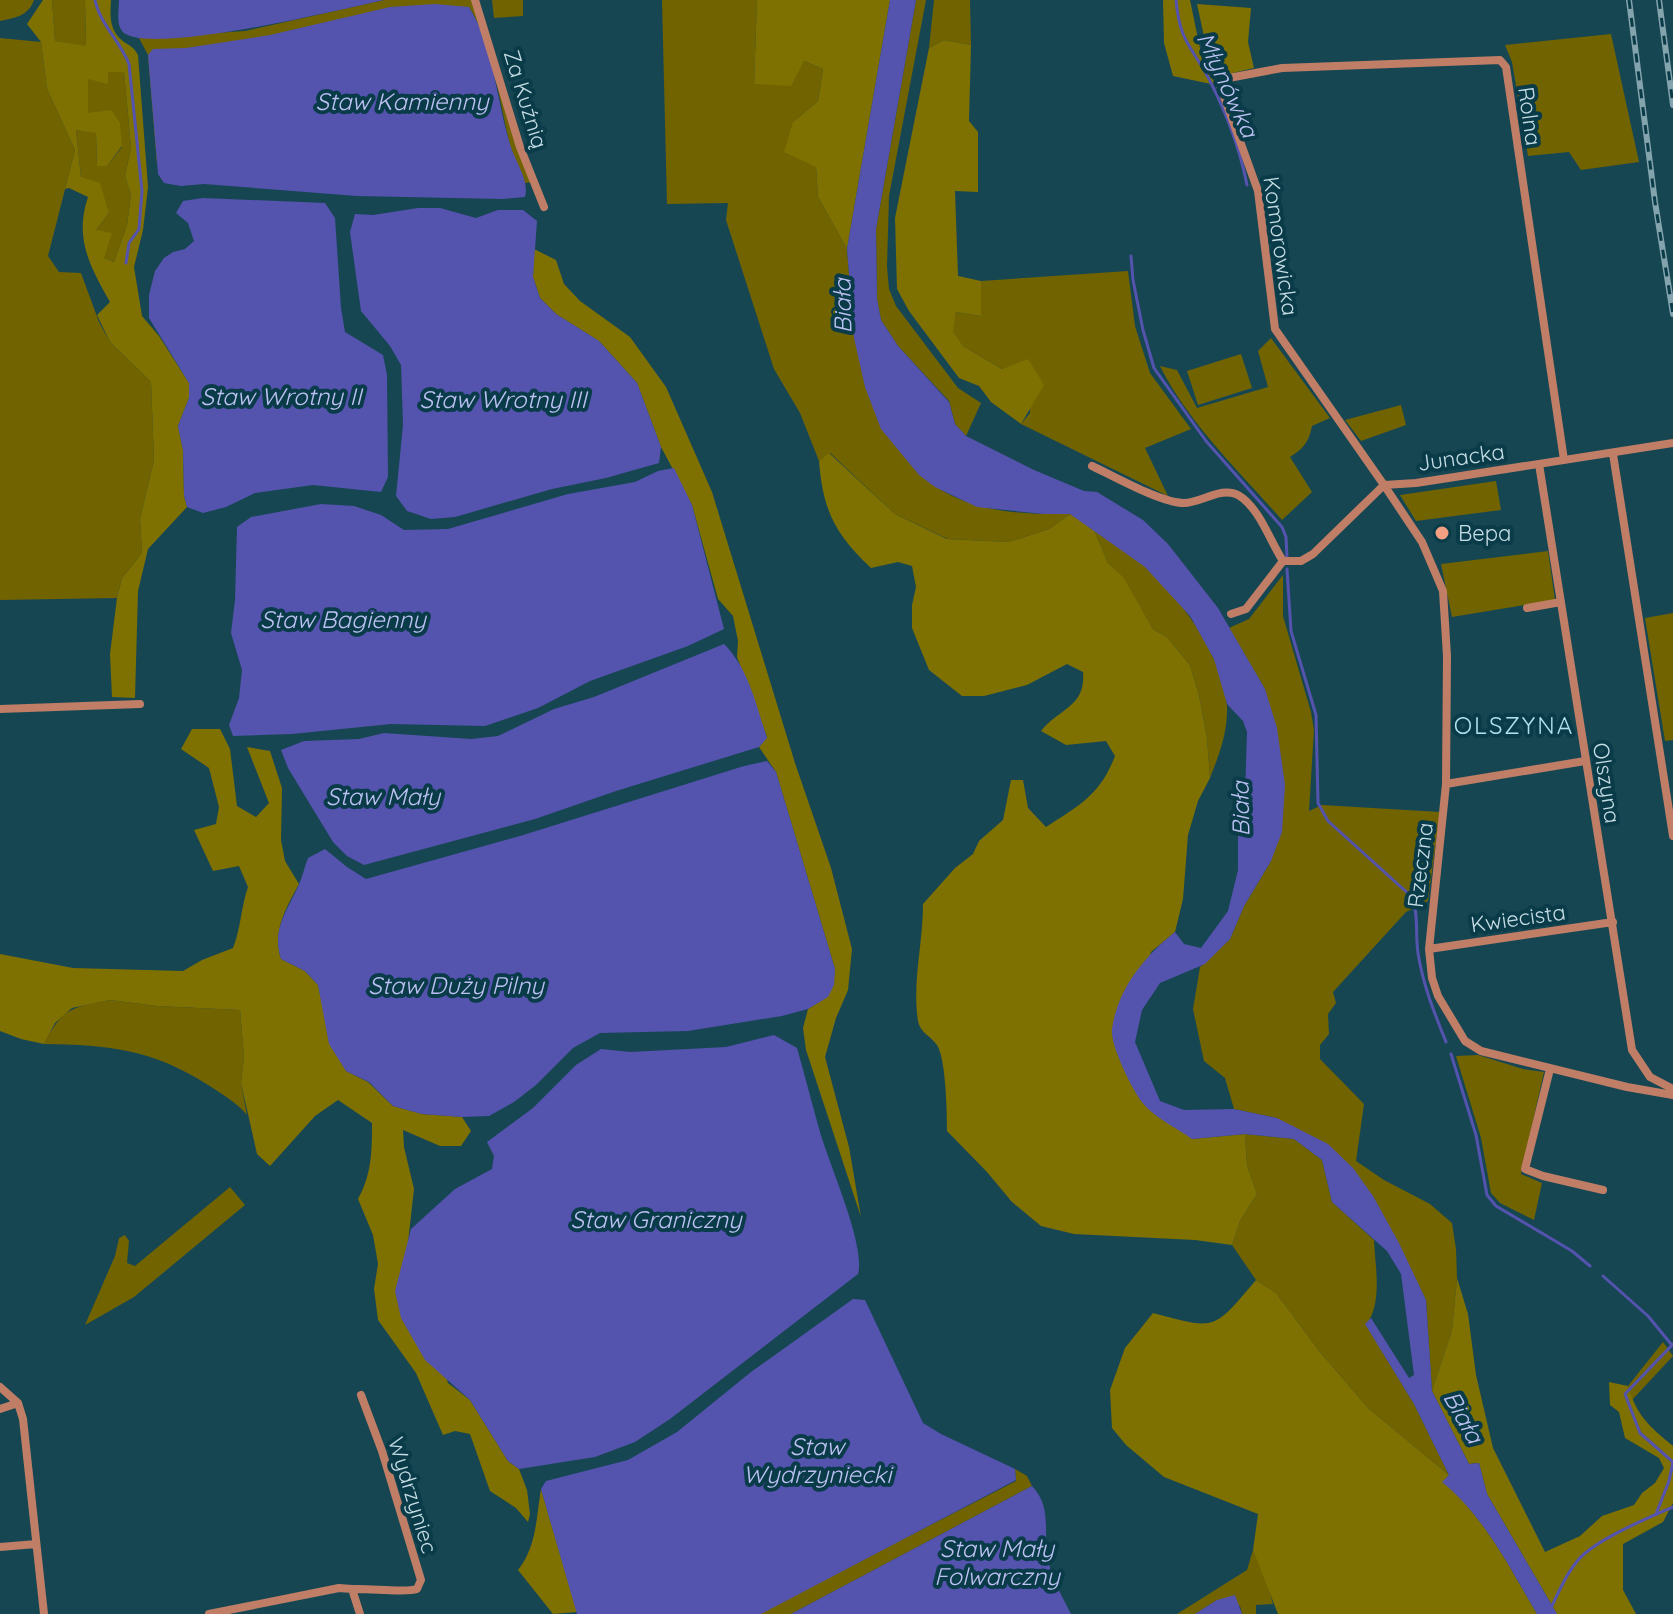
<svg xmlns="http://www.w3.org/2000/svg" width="1673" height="1614" viewBox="0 0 1673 1614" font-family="Quicksand,sans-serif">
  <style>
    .green { fill: #716300 }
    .forest { fill: #7f7002; fill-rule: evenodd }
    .water { fill: #5453ae }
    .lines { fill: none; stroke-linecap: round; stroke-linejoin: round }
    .stream { stroke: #5453ae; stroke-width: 3 }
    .minor { stroke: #c07e66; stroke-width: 8 }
    .rail-casing { stroke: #83a3ad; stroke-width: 6 }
    .rail { stroke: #093b48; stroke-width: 3; stroke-dasharray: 9; stroke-linecap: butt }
    .poi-dot { fill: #f3a082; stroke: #093b48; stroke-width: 3 }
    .labels { text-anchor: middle; stroke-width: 8; stroke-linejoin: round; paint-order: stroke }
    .street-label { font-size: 22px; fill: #c6dde5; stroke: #093b48 }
    .poi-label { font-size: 22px; fill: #c6dde5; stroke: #093b48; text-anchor: start }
    .water-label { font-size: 24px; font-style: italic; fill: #bcc1f2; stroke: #093b48 }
    .neighbourhood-label { font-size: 24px; letter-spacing: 2px; fill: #b0e1f1; stroke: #093b48 }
  </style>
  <rect width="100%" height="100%" fill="#174653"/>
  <path class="green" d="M0 0H34C29 16 14 18 0 21Z
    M52 0H85L86 47 55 41Z
    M384 0H472L532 182 525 183C520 169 512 155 509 141 499 99 492 43 469 7L319 24 284 32 157 164 148 55 139 38 245 31Z
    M492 0H523V16L494 18Z
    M662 0H757L754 84 804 61 823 69 818 101 793 122 816 166 818 197 847 249 854 338 909 461C948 511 1012 515 1070 514L1049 529 1009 542 948 539 895 514 830 453 819 461 800 413 774 369 726 220 728 203 667 204Z
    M916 0H926L889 196 887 267 889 289 896 306 958 388 981 403 966 436 955 424 949 401 898 346 881 320 877 299 876 229Z
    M934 0H970L971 45 944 40 929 48Z
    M1611 34 1639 162 1581 170 1569 152 1528 156 1512 62 1505 45Z
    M0 38 41 42 47 89 75 150 48 256 59 272 81 273 99 322 110 342 151 382 154 460 140 519 142 553 122 578 117 598 0 600Z
    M108 72H124L131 148 125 176 131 195 127 225 114 262 104 258 96 230 109 213 81 177 76 130 96 132 97 166H107L122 147 88 114V78L108 83Z
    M1128 271 1135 326 1150 373 1191 429 1145 448 1168 496 1021 424 1030 413 1028 360 1002 369 963 346 952 333 956 312 981 316V281Z
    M1271 338 1330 418 1312 426C1309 442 1303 449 1290 457L1312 492 1282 520C1240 472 1189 424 1160 366L1177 370 1197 408 1268 387 1258 351Z
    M1241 354 1252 388 1198 405 1187 371Z
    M1401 405 1406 425 1361 441 1345 420Z
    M1496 481 1501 510 1416 521 1400 495Z
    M1094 530C1110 542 1129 553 1144 566 1180 596 1224 658 1227 706 1228 732 1219 755 1210 778L1207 738 1199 695 1190 665 1168 638 1153 629 1124 579 1108 563Z
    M1548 551 1555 600 1452 617 1441 564Z
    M1283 575V616L1311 712 1314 730 1309 811 1322 805 1440 812 1428 901 1406 912 1333 992 1336 1003 1328 1014 1329 1034 1320 1045V1059L1364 1104 1356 1161 1384 1180 1430 1204 1452 1223 1456 1249 1457 1278 1452 1330 1432 1391 1426 1300 1373 1196 1277 1118 1234 1109 1225 1078 1204 1061 1193 1009 1200 967 1230 939 1244 906 1271 861 1265 689 1229 628 1249 619Z
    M1673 613V740L1665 741 1645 618Z
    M110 1000 157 1006 240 1010 244 1057 241 1083 247 1115C236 1102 222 1094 208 1085 152 1049 109 1045 44 1044 63 1007 71 1008 110 1000Z
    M1478 1055 1523 1069 1544 1072 1521 1174 1542 1183 1534 1220 1500 1203 1491 1193 1481 1138 1456 1056Z
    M1245 1134 1294 1139 1322 1160 1332 1202 1374 1240C1375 1266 1383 1303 1366 1325L1414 1404 1449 1475 1368 1408 1320 1352 1276 1293 1256 1280 1232 1245 1240 1221 1257 1194 1247 1165Z
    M230 1187 245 1205 134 1297 85 1325 115 1256 119 1238 125 1235 129 1241 127 1263 135 1266Z
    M1663 1342 1673 1356 1632 1400 1628 1386Z
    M1015 1469 1027 1476 1032 1486 791 1614H758L1016 1481Z
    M1253 1550 1266 1579 1273 1604 1256 1605V1614H1242L1240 1606 1217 1600 1195 1614H1177L1247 1570Z"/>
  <path class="forest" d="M43 0H52L55 41 86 46 85 0H111C110 16 109 31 124 42 131 46 134 48 138 55L148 187 143 230 134 267 142 316 159 336 189 383V398L178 426 183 450 184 495 187 507 148 549 138 591 135 698 112 697 110 654 117 598 122 578 142 553 140 519 154 460 151 382 110 342 97 315 110 302C90 266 74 239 88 197L69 188 65 189 75 150 47 89 41 42 27 24ZM108 72H124L131 148 125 176 131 195 127 225 114 262 104 258 112 233 96 230 109 213 100 183 81 177 76 130 96 133 97 166H107L122 146 120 123 111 110 88 113V79L108 84Z
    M757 0H890L847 249 818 197 816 167 784 152 793 122 818 101 823 69 804 61 791 86 754 84Z
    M1163 0H1190L1202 58 1216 85 1173 76 1164 43Z
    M1197 4 1251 8 1248 42 1254 68 1220 76 1208 55Z
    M944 40 971 45 969 121 978 132V192L955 191 958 276 981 281V316L956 312 953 332 963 346 1002 369 1028 359 1044 385 1021 424 991 402 979 386 959 378 909 311 897 289 895 218 929 48Z
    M534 249 556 260 564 284 580 301 630 337 666 387 712 492 795 763 831 868 852 949 848 990 836 1018 825 1057 849 1147 861 1217 806 1050 803 1028 808 1009C829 996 833 994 835 969L776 772 759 747 767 737 737 657 738 641 733 616 718 599 692 505 661 447 637 383 599 341 556 314 540 298 533 277Z
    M829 453 895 514 947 539 1009 542 1049 529 1070 514 1094 530 1108 563 1124 578 1153 629 1168 638 1190 665 1199 695 1207 738 1210 778 1198 801 1188 835 1183 899 1175 932 1151 952 1123 1067 1192 1139 1245 1134 1247 1165 1257 1194 1240 1221 1232 1245 1195 1240 1074 1234 1041 1226 1012 1202 987 1172 947 1131C947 1113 946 1059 937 1045 931 1036 920 1033 918 1021 912 982 923 944 923 904L955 868 973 854 979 841 1003 820 1011 780H1023L1028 808 1046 827C1080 805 1100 795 1115 756L1106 741 1066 745 1041 731C1059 708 1086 707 1083 672L1067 664 1027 685 984 696H962L929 670 912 628V605L916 587 912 566 898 562 871 568C835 534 823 511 819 461Z
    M192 729H220L230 749 237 806 256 817 269 803 247 747 270 751 282 788 281 840 285 861 299 884C286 908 272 931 281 959L305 971 318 985 324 1012 346 1071 368 1082 393 1106 422 1114 462 1117 471 1131 461 1146H440L403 1130 404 1147 414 1189 407 1251 448 1383 470 1400 508 1461 519 1469 527 1490 530 1514 528 1522 516 1508 490 1491 470 1434 455 1431 443 1435 416 1373 378 1320 374 1289 378 1264 373 1235 358 1199C372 1174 372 1150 372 1123L338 1100 315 1116 270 1166 257 1154 241 1083 244 1057 240 1010 157 1006 110 1000 72 1008 55 1023 44 1044 21 1039 0 1031V954L73 968 183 971 202 960 233 948C241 928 241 907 248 887L239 866 213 871 194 830 216 824 219 807 209 768 181 749Z
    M1457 1278 1468 1314 1476 1375 1493 1448 1545 1552 1580 1536 1602 1516 1634 1505 1642 1493 1655 1483 1664 1468 1659 1458 1625 1438 1619 1412 1610 1405 1609 1382 1628 1386C1637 1416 1649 1426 1673 1446V1503L1663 1522 1623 1544V1590L1636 1614H1557L1487 1494 1479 1463 1469 1464 1432 1391 1452 1330Z
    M1256 1280 1276 1293 1320 1352 1368 1408 1449 1475 1443 1482C1484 1516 1510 1568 1537 1614H1278L1253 1550 1258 1514 1164 1477 1126 1445 1112 1428 1110 1390 1125 1348 1153 1313C1216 1330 1213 1331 1256 1280Z
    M541 1489 577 1612 553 1614 518 1570C537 1546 536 1518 541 1489Z"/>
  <path class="water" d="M119 0H384C347 8 143 58 122 31 116 23 119 9 119 0Z
    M890 0H916L876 229 877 299 881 320 898 346 949 402 955 424 966 436 1034 470 1084 491 1097 492 1143 520 1168 544 1218 608 1265 689 1277 728 1285 785 1282 832 1271 861 1244 906 1230 939 1205 964 1160 983 1142 1010 1135 1042 1160 1101 1184 1110 1234 1109 1277 1118 1328 1144 1353 1168 1373 1196 1399 1243 1426 1300 1432 1391 1469 1464 1479 1463 1487 1494 1557 1614H1537C1510 1568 1484 1516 1442 1482L1449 1475 1414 1404 1365 1324 1371 1318 1409 1378 1414 1375 1401 1274 1387 1251 1332 1202 1322 1160 1294 1139 1245 1134 1192 1139C1177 1128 1153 1117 1142 1102 1132 1089 1110 1045 1112 1029 1118 988 1144 957 1175 932L1184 944 1201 948 1228 911 1238 870V833L1245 796 1247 732 1243 721 1227 704 1214 659 1190 616 1145 567 1070 514H1043L977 507 935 487 919 475 881 429 865 387 854 338 847 249Z
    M435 4 469 7C494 47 496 99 510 144 514 160 530 180 525 197L503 199 357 196 204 184 181 186 164 183 158 174 148 55 153 49 186 48 270 35 390 7Z
    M203 198 325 203 335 218 341 308 345 332 383 355 387 375 388 477 381 492 313 485 255 493 226 507 203 513 187 507 184 495 183 450 178 426 189 398V383L149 318V295L155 271 164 258 173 252 185 249 194 241 188 223 176 213 183 201Z
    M418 208H440L476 218 498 210H523L537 221 533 277 540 298 556 314 599 341 637 383 661 447 659 463 606 478 552 489 455 517 431 519 407 511 396 496 403 425 401 365 390 346 361 311 350 232 355 214 373 215Z
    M674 468 692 505 724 629 688 646 590 681 538 708 485 726 391 724 292 734 233 736 229 725 239 698 242 670 231 633 235 600 237 527 251 517 321 504 354 506 381 515 404 530 448 529 568 494 635 482 658 471Z
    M724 644C749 669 756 705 767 738L759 747 616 791 535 819 364 865 347 856 333 842 288 768 281 750 304 741 359 739 384 733 471 739 498 736 554 709 594 697Z
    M767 761 776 772 835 969 834 985 828 997 808 1009 782 1016 688 1031 600 1033 573 1048 536 1085 514 1102 489 1116 462 1117 422 1114 393 1106 369 1082 346 1071 329 1044 318 985 305 971 281 959C271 928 289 909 300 882 303 874 305 866 308 858L325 849 347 867 366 879 520 836 744 766Z
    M774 1035 797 1048C805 1076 812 1104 820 1132 829 1164 866 1246 858 1274L670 1419 635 1442 595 1457 519 1469 508 1461 470 1400 425 1360 401 1318 395 1291 411 1229 455 1189 492 1169 494 1156 487 1142 533 1108 576 1065 601 1049 630 1052 726 1047Z
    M853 1299 865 1300 923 1423 941 1434 1015 1469 1016 1480 761 1614H577L541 1489 546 1481 628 1460 677 1432 751 1372Z
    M1032 1486C1051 1506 1044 1528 1047 1553 1049 1574 1062 1596 1071 1614H791Z
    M1235 1595 1242 1614H1195L1217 1600Z"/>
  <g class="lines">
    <path class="stream" d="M95 0C100 24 120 41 129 64L142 191 139 229 129 243 126 263
      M1176 0C1180 43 1191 45 1209 79 1226 112 1240 149 1247 185
      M1131 256 1133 280 1143 330 1154 368 1206 441 1282 527 1286 537 1287 557
      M1287 569 1291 631 1316 715 1318 803 1328 821 1412 897C1419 916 1415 933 1418 953 1423 985 1434 1012 1446 1042
      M1451 1054 1476 1135 1487 1195 1496 1206 1572 1251 1590 1266
      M1603 1276 1648 1316 1671 1344
      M1656 1514 1669 1481 1673 1462 1640 1433 1625 1394 1673 1344
      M1548 1614C1557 1596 1565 1575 1579 1559 1597 1539 1648 1518 1673 1507"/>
    <path class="minor" d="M475 0 520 147 544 207
      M1613 454 1673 836
      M1564 460 1506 67 1500 60 1282 68 1218 80 1258 191 1275 329 1384 485 1422 542 1443 591 1447 656 1446 784 1429 949 1432 978 1438 996 1465 1041 1481 1051 1627 1087 1673 1095
      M1539 464 1632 1050 1650 1077 1673 1089
      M1092 466C1114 476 1161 503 1184 503 1201 503 1222 486 1238 495 1259 507 1270 541 1283 561
      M1527 608 1561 602
      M1231 614 1246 609 1283 561H1301L1313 554 1384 485 1416 483 1673 443
      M0 709 140 704
      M1446 784 1585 761
      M1429 949 1613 922
      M1550 1069 1525 1169 1543 1176 1603 1190
      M0 1387 18 1403 23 1419 44 1614
      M0 1409 18 1403
      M0 1547 36 1544
      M352 1589C369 1588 405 1593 417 1589L421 1580 382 1451 361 1395
      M209 1614 339 1588 352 1589 360 1614"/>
    <defs>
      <path id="rail" d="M1629 0 1655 202 1673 314
        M1659 0 1673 105"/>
    </defs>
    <use href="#rail" class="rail-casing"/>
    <use href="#rail" class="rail"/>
  </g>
  <circle class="poi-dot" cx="1442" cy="533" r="8"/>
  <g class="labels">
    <g class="street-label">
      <text transform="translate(526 99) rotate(73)" y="8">Za Kuźnią</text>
      <text transform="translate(1530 116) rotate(82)" y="8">Rolna</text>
      <text transform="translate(1281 246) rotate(82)" y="8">Komorowicka</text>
      <text transform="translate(1461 457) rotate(-8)" y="8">Junacka</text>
      <text transform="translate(1607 783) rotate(81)" y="8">Olszyna</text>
      <text transform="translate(1420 865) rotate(-83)" y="8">Rzeczna</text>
      <text transform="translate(1518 918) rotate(-8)" y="8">Kwiecista</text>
      <text transform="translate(413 1495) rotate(73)" y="8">Wydrzyniec</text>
    </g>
    <g class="poi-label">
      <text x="1458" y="541">Bepa</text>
    </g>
    <g class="water-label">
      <text transform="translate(1227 85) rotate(65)" y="8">Młynówka</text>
      <text x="402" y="110">Staw Kamienny</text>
      <text transform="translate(843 306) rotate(-91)" y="8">Biała</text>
      <text x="281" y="405">Staw Wrotny II</text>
      <text x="503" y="408">Staw Wrotny III</text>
      <text x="343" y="628">Staw Bagienny</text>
      <text x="383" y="805">Staw Mały</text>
      <text transform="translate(1241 809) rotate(-91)" y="8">Biała</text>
      <text x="456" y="994">Staw Duży Pilny</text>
      <text x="656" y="1228">Staw Graniczny</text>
      <text transform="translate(1463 1417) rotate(61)" y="8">Biała</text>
      <text x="817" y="1455">Staw<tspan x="817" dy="28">Wydrzyniecki</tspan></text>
      <text x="997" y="1557">Staw Mały<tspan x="997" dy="28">Folwarczny</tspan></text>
    </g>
    <g class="neighbourhood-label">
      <text x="1514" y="734">OLSZYNA</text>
    </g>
  </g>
</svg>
